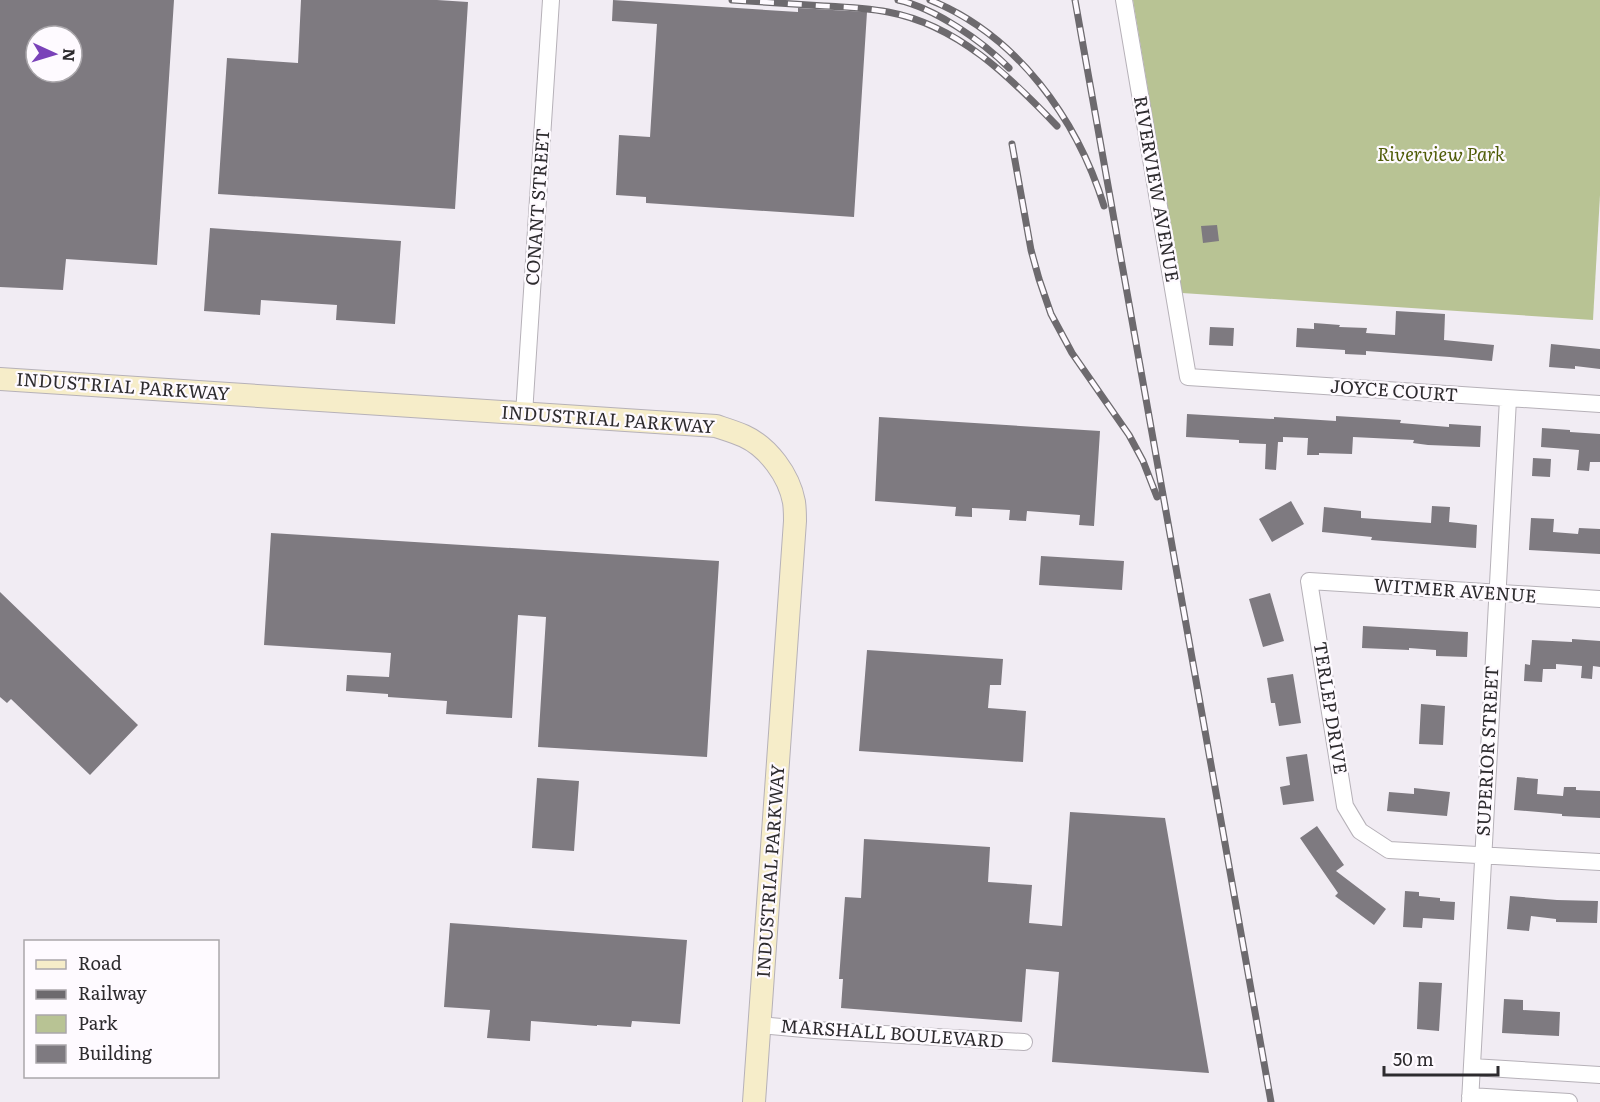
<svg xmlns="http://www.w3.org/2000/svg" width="1600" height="1102" viewBox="0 0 1600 1102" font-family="Literata,serif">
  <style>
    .green { fill: #b8c394 }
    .building { fill: #7e7a80; fill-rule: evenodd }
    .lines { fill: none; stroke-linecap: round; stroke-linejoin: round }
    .street-casing { stroke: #b6b1b8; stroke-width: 18 }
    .secondary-casing { stroke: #b6b1b8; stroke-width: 24 }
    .street { stroke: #fff; stroke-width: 16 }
    .secondary { stroke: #f6edc9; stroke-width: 22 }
    .rail-casing { stroke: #6d6a6e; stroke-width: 7 }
    .rail { stroke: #fefaff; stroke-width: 4.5; stroke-dasharray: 14; stroke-linecap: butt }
    .labels { text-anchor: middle; stroke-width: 4.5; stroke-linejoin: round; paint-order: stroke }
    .park-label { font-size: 18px; font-style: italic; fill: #4f5c08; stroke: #fefaff }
    .street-label { font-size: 18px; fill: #2d2b2e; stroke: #fefaff }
  </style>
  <rect width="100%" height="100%" fill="#f1ecf3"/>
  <path class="green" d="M1133 0H1600V195L1593 320 1182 293Z"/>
  <path class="building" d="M0 0H174L157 265 66 259 63 290 0 287ZM36 36H72V72H36Z
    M301 0H437L468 2 455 209 218 194 227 58 298 63Z
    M613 0 798 12V8L867 12 854 217 646 203V197L616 195 619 135 650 137 657 24 612 21Z
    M1217 225 1219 241 1203 243 1201 226Z
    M210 228 401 241 395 324 336 320 337 305 261 300 260 315 204 311Z
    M1396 311 1445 314 1444 340 1494 345 1492 361 1450 357 1366 351V355L1345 354V350L1296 347 1297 328 1314 329V323L1340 325 1339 327 1367 328 1366 333 1395 335Z
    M1210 327 1234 328 1233 346 1209 345Z
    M1551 344 1600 349V369L1575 366V369L1549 367Z
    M1187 414 1274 419V417L1336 421V416L1401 420 1400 423 1449 427V424L1481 426 1480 447 1428 445 1413 443 1414 440 1353 437 1352 454 1319 453V455H1307L1308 438 1283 437V442H1278L1276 470 1265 469 1266 444 1239 443V440L1186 437Z
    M879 417 1100 431 1094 526 1079 525 1080 515 1027 511 1026 521 1009 520 1010 510 972 508V517L955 516 956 507 875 501Z
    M1542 428 1570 430V432L1600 434V462H1590L1589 471 1577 470 1579 450 1541 447Z
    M1533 458 1551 459 1550 477 1532 476Z
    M1291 501 1304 524 1272 542 1259 519Z
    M1432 506 1450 507 1449 522 1477 525 1476 548 1371 540 1372 537 1322 532 1324 507 1361 511V518L1431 523Z
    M1531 518 1554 519 1553 532 1578 534 1579 528 1600 529V554L1529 550Z
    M271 533 719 561 707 757 538 747 546 617 518 615 512 718 446 714 447 701 388 697V694L346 691 347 675 389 677 391 653 264 645Z
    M1041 556 1124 561 1122 590 1039 585Z
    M0 592 138 725 90 775 11 699 7 703 0 697Z
    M1270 593 1284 641 1263 647 1249 599Z
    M1363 626 1468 632 1467 657 1436 656V650L1409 648V650L1362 648Z
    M1572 639 1600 641V667L1593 666 1592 679 1581 678 1582 666 1556 664V669H1543L1542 682 1524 681 1525 664 1530 665 1532 640 1572 642Z
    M867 650 1003 659 1001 685H990L988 708 1026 711 1023 762 859 751Z
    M1293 674 1301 723 1279 726 1275 703H1271L1267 678Z
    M1421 704 1445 706 1443 745 1419 744Z
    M1307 754 1314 801 1283 805 1280 787 1290 785 1286 757Z
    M1517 777 1538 779 1537 794 1563 796 1564 787H1576V790L1600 791V818L1562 816V814L1514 810Z
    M537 778 579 781 574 851 532 848Z
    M1414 788 1450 792 1447 816 1387 811 1389 792 1414 794Z
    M1070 812 1165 818 1209 1073 1052 1062 1059 972 1026 969 1022 1022 841 1008 843 979H839L845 897 861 898 864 839 990 847 988 882 1032 885 1029 923 1062 926Z
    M1317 826 1344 865 1336 871 1386 909 1374 925 1335 896 1338 893 1300 838Z
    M1405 891 1419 892V896L1440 898V901L1455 902 1454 920 1423 918 1422 928 1403 927Z
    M1510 896 1557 900 1598 901 1597 923 1556 922V919L1531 916 1529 931 1507 929Z
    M450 923 687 940 680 1024 632 1021 631 1027 597 1025V1026L531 1021 530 1041 487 1038 490 1010 444 1007Z
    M1419 982 1442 983 1439 1031 1417 1029Z
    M1504 999 1523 1000V1010L1560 1012 1559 1036 1502 1033Z"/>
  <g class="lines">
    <defs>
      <path id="street" d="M1124 0 1188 377 1600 404
        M524 414 551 0
        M1600 599 1309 581 1345 806 1360 831 1389 850 1600 862
        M760 1025 815 1030 1024 1042
        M1472 1067 1600 1075
        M1470 1096 1569 1102
        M1470 1102 1508 399"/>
      <path id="secondary" d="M0 379 716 426C725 429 735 432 744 436 768 447 789 475 794 502 795 509 795 515 795 521L754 1102"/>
    </defs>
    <use href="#street" class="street-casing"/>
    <use href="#secondary" class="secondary-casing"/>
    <use href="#street" class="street"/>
    <use href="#secondary" class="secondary"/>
    <defs>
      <path id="rail" d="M732 0C763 2 793 4 824 6 845 7 867 8 888 12 958 25 1010 77 1057 126
        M898 0C935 8 982 41 1009 68
        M930 0C1017 35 1077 119 1104 206
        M1075 0 1271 1102
        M1012 144 1031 250 1039 279 1051 314 1072 353 1129 435 1143 461 1157 497"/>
    </defs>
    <use href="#rail" class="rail-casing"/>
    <use href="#rail" class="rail"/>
  </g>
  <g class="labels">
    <g class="park-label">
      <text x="1441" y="161">Riverview Park</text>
    </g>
    <g class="street-label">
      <text transform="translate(1156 189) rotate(80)" y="6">RIVERVIEW AVENUE</text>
      <text transform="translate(538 207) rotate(-86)" y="6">CONANT STREET</text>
      <text transform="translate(123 387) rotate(4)" y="6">INDUSTRIAL PARKWAY</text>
      <text transform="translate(1394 391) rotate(4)" y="6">JOYCE COURT</text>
      <text transform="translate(608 420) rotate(4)" y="6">INDUSTRIAL PARKWAY</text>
      <text transform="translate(1455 591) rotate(4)" y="6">WITMER AVENUE</text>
      <text transform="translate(1330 708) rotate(81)" y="6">TERLEP DRIVE</text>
      <text transform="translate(1488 751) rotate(-87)" y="6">SUPERIOR STREET</text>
      <text transform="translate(771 871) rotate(-86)" y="6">INDUSTRIAL PARKWAY</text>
      <text transform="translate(892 1034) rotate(4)" y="6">MARSHALL BOULEVARD</text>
    </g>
  </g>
  <rect x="24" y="940" width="195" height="138" fill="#fefaff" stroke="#aaa7ab" stroke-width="1.5"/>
  <rect x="36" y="960" width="30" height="9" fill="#f6edc9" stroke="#aaa7ab" stroke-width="1.5"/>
  <text x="78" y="970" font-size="18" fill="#2d2b2e">Road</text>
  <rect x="36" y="990" width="30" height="9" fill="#6d6a6e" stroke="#aaa7ab" stroke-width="1.5"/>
  <text x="78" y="1000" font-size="18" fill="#2d2b2e">Railway</text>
  <rect x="36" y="1015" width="30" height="18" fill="#b8c394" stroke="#aaa7ab" stroke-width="1.5"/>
  <text x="78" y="1030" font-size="18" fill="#2d2b2e">Park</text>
  <rect x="36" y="1045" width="30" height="18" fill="#7e7a80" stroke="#aaa7ab" stroke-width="1.5"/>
  <text x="78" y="1060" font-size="18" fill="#2d2b2e">Building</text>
  <g transform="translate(54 54) rotate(94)"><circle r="28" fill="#fefaff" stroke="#aaa7ab" stroke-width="1.5"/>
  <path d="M0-4.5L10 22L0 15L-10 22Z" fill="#7a42b9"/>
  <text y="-9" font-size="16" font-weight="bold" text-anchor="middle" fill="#2d2b2e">N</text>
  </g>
  <path d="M1384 1066v9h114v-9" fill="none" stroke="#2d2b2e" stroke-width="3"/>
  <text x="1393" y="1066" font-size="18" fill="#2d2b2e" stroke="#fefaff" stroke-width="4.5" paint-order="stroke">50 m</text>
</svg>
